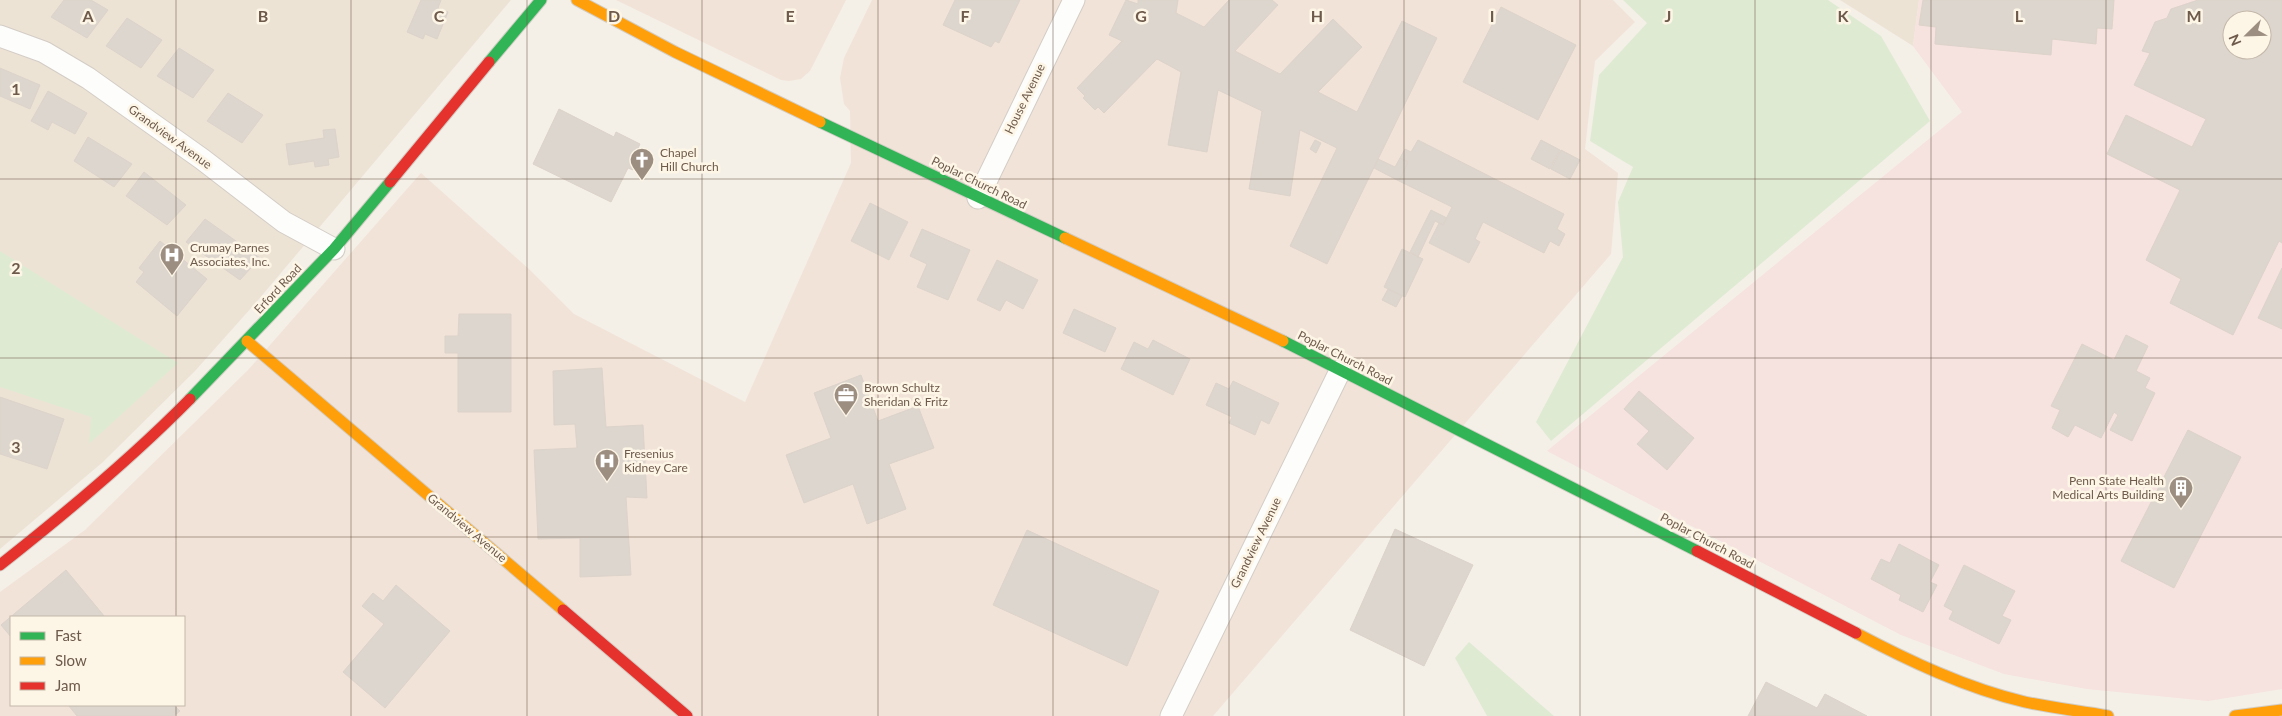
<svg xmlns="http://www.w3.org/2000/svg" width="2282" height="716" viewBox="0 0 2282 716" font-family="Lato,sans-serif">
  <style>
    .residential { fill: #ede3d5 }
    .commercial { fill: #f2e3d8; fill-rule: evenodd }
    .medical { fill: #f6e2df; fill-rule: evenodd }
    .green { fill: #dfead3 }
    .building { fill: #ddd6ce; stroke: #dcd3ca; fill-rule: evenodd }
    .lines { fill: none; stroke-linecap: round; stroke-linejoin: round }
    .street-casing { stroke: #d3cdc6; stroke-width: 23 }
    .fast-casing { stroke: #d2ccc4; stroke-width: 13 }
    .slow-casing { stroke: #d2ccc4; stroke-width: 13 }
    .jam-casing { stroke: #d2ccc4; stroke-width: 13 }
    .street { stroke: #fdfdfc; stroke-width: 21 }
    .fast { stroke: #30b455; stroke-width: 11 }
    .slow { stroke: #ff9f0a; stroke-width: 11 }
    .jam { stroke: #e5322d; stroke-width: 11 }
    .grid { fill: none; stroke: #6e5a4b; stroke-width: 1; stroke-opacity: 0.55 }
    .labels { text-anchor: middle; stroke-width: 5; stroke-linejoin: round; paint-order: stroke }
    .street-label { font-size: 12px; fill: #6e5a4b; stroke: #fdf6e7 }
    .poi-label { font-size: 12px; fill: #6e5a4b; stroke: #fdf6e7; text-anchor: start }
    .grid-label { font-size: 16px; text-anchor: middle; font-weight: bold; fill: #6e5a4b; stroke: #fdf6e7; stroke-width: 5; stroke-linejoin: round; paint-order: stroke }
  </style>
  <rect width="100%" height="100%" fill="#f4f0e8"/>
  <path class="residential" d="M0 0H511L259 299 195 371 103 462 0 549Z
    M1840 0H1919L1913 46Z"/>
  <path class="commercial" d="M616 0H846L810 71 801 79 789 81 781 80Z
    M872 0H1613L1635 22 1595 61 1585 149 1618 173 1611 254 1213 716H0V592L85 530 248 370 421 173 530 270 574 314 745 402 851 163 850 111 844 104 840 78 844 58ZM11 617H184V705H11Z"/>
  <path class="medical" d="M1919 0H2282V689L2208 701 2087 689 2004 674 1901 635 1547 451 1962 112 1913 46ZM2232 20H2262V50H2232Z"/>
  <path class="green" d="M1623 0H1828L1881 36 1930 121 1551 441 1536 422 1623 257 1618 202 1633 167 1590 141 1599 75 1647 23Z
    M0 251 178 363 89 444 91 417 0 387Z
    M1469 642 1554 716H1487L1455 658Z"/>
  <path class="building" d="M64 0H91L108 10 87 38 51 17Z
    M421 0H441L438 8 448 12 437 39 425 34 423 39 407 32Z
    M955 0H1020L999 43 995 41 991 47 943 25Z
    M1126 0 1138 4V0H1178L1176 13 1204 27 1229 0H1272L1278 5 1235 51 1280 74 1333 19 1362 47 1318 92 1357 112 1402 21 1437 38 1327 264 1290 246 1337 148 1300 130 1290 196 1249 189 1262 111 1218 90 1207 152 1168 145 1181 72 1157 59 1104 113 1098 107 1095 110 1083 98 1085 96 1077 88 1122 41 1109 35Z
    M1923 0H2114L2112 29 2097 28 2096 44 2052 39 2051 55 1935 44 1936 27 1919 25Z
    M2198 0H2282V243L2279 241 2233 335 2170 303 2181 279 2146 260 2180 190 2107 154 2126 115 2192 147 2206 119 2134 85 2150 53 2142 51 2155 22 2167 18 2171 9ZM2232 20H2262V50H2232Z
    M1501 7 1576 45 1538 120 1463 82Z
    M127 18 162 40 141 68 106 46Z
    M179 48 214 70 193 98 157 76Z
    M0 68 40 85 30 109 0 96Z
    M48 91 87 113 75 134 52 122 48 130 31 121Z
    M228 93 263 115 242 143 207 121Z
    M559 109 614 137 616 132 640 144 634 157 638 159 633 170 628 168 611 202 533 164Z
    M335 129 339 157 328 159 329 165 315 167 314 161 289 165 286 144 324 138 323 130Z
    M88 137 132 164 114 187 74 161Z
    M1315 140 1321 143 1316 153 1310 149Z
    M1418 140 1564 214 1557 229 1565 234 1559 246 1550 241 1544 253 1483 222 1475 239 1480 242 1469 263 1429 243 1439 223 1443 225 1452 207 1399 181 1408 162 1400 158 1405 149 1411 152Z
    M1541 140 1560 150 1550 169 1531 159Z
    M1561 150 1580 160 1570 179 1551 169Z
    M1400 158 1408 162 1399 181 1374 168 1378 159 1395 167Z
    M144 172 186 205 167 225 126 196Z
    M870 203 908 222 889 260 851 241Z
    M1431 210 1447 218 1443 225 1435 221 1418 257 1410 252Z
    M205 219 260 258 240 280 186 242Z
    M922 229 970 250 948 300 917 287 927 264 910 256Z
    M160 241 207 279 177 316 136 282 144 272 139 268Z
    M1402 249 1423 259 1405 297 1384 287Z
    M997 260 1038 280 1023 309 1006 300 1000 311 977 300Z
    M2282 268V329L2258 318Z
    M1388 289 1402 296 1396 307 1382 300Z
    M1074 309 1116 328 1105 352 1063 333Z
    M459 314H511V412H458V353H445V336H458Z
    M2126 335 2148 346 2136 371 2150 378 2145 388 2155 393 2132 441 2110 430 2118 415 2114 412 2101 438 2075 425 2068 437 2052 428 2060 410 2051 406 2082 344 2114 360Z
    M1153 340 1190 359 1173 395 1121 369 1134 342 1148 349Z
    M602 368 606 427 643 425 647 498 626 497 631 575 580 577V538L538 539 534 450 577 448 575 424 554 425 553 371Z
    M861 375 878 421 918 406 934 448 889 464 906 509 867 524 853 484 804 503 786 455 831 438 814 393Z
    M1233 381 1279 403 1269 424 1261 420 1255 435 1229 423 1232 417 1206 405 1216 383 1229 389Z
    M1639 391 1694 438 1667 470 1637 444 1649 431 1624 409Z
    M0 397 64 419 47 469 0 454Z
    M2188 430 2241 457 2174 588 2121 561Z
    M1395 529 1473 565 1424 666 1350 630Z
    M1027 530 1159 591 1127 666 993 605Z
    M1899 544 1939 565 1930 582 1937 585 1923 612 1899 600 1901 595 1871 579 1881 559 1890 563Z
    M1964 565 2015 591 2002 616 2011 620 1999 644 1949 619 1953 611 1944 606Z
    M66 570 105 617H11V637L1 625Z
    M396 585 450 631 385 708 343 672 384 624 362 606 373 593 383 601Z
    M1766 682 1817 708 1825 694 1867 716H1748Z
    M68 705H174L180 711 174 716H77Z"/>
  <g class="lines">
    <defs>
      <path id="street" d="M0 36 44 52 88 78 202 159 284 222 334 249
        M978 198 1074 0
        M1171 716 1340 371"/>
      <path id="fast" d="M489 62 541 0
        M820 122 1065 238
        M1283 341 1697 551
        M190 399 334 249 390 182"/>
      <path id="slow" d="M577 0 675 52 820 122
        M1065 238 1283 341
        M247 341 563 610
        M1856 633C1909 661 1966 688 2025 702 2052 708 2081 711 2108 716
        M2235 716 2282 710"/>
      <path id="jam" d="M390 182 489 62
        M1697 551 1856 633
        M0 565C66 513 131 459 190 399
        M563 610 687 716"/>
    </defs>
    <use href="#street" class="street-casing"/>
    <use href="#fast" class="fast-casing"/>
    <use href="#slow" class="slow-casing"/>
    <use href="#jam" class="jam-casing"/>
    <use href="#street" class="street"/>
    <use href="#fast" class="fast"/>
    <use href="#slow" class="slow"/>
    <use href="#jam" class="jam"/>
  </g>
  <path class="grid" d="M176 0V617M351 0V716M527 0V716M702 0V716M878 0V716M1053 0V716M1229 0V716M1404 0V716M1580 0V716M1755 0V716M1931 0V716M2106 0V716M0 179H2282M0 358H2282M0 537H2282M176 705V716"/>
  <defs>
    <symbol id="church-pin" viewBox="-11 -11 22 30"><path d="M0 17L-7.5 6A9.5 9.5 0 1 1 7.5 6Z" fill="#9d8e82" stroke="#fdf6e7"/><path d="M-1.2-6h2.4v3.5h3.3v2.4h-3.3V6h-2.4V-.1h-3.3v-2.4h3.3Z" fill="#fff"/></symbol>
    <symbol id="hospital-pin" viewBox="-11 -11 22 30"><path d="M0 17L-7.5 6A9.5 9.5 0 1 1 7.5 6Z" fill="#9d8e82" stroke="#fdf6e7"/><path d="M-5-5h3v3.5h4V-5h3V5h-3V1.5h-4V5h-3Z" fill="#fff"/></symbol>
    <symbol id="office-pin" viewBox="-11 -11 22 30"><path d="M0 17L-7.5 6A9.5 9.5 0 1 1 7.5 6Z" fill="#9d8e82" stroke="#fdf6e7"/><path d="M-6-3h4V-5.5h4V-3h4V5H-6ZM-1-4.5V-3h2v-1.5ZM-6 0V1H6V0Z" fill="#fff"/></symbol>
    <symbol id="building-pin" viewBox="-11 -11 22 30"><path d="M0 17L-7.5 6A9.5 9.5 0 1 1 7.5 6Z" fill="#9d8e82" stroke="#fdf6e7"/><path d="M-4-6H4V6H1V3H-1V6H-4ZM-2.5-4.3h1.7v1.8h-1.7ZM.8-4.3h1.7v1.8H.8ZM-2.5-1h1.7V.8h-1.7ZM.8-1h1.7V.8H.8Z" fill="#fff"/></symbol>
  </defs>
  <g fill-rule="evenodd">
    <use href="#church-pin" x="628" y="146" width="28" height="38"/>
    <use href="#hospital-pin" x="158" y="241" width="28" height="38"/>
    <use href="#office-pin" x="832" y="381" width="28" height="38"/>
    <use href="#hospital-pin" x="593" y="447" width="28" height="38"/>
    <use href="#building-pin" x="2167" y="474" width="28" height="38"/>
  </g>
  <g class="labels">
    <g class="street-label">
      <text transform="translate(1025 99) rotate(-64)" y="4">House Avenue</text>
      <text transform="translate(170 137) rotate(36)" y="4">Grandview Avenue</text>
      <text transform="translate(979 183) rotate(26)" y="4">Poplar Church Road</text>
      <text transform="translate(278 289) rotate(-47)" y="4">Erford Road</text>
      <text transform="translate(1345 358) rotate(27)" y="4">Poplar Church Road</text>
      <text transform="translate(467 528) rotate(40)" y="4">Grandview Avenue</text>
      <text transform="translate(1707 541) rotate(28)" y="4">Poplar Church Road</text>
      <text transform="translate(1256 543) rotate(-64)" y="4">Grandview Avenue</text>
    </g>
    <g class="poi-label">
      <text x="660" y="157">Chapel<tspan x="660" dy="14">Hill Church</tspan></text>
      <text x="190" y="252">Crumay Parnes<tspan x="190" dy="14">Associates, Inc.</tspan></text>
      <text x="864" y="392">Brown Schultz<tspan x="864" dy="14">Sheridan &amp; Fritz</tspan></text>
      <text x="624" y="458">Fresenius<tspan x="624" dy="14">Kidney Care</tspan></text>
      <text x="2164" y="485" text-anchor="end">Penn State Health<tspan x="2164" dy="14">Medical Arts Building</tspan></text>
    </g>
  </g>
  <g class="grid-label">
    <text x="88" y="22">A</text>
    <text x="263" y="22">B</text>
    <text x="439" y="22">C</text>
    <text x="614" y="22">D</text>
    <text x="790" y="22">E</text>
    <text x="965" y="22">F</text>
    <text x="1141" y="22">G</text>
    <text x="1317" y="22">H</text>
    <text x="1492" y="22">I</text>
    <text x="1668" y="22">J</text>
    <text x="1843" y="22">K</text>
    <text x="2019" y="22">L</text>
    <text x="2194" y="22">M</text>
    <text x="16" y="95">1</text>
    <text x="16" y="274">2</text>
    <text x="16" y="453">3</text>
  </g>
  <rect x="10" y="616" width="175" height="90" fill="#fdf6e7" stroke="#c4b8a9"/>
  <rect x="20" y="632" width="25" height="8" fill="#30b455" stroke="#c4b8a9"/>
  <text x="55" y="641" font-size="15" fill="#6e5a4b">Fast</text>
  <rect x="20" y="657" width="25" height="8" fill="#ff9f0a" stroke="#c4b8a9"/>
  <text x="55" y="666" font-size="15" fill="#6e5a4b">Slow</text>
  <rect x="20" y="682" width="25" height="8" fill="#e5322d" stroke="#c4b8a9"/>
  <text x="55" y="691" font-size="15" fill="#6e5a4b">Jam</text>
  <g transform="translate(2247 35) rotate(247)"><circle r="24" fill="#fdf6e7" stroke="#c4b8a9"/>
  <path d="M0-4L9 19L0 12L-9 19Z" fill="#9d8e82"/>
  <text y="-8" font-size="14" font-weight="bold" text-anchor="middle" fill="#6e5a4b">N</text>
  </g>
</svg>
